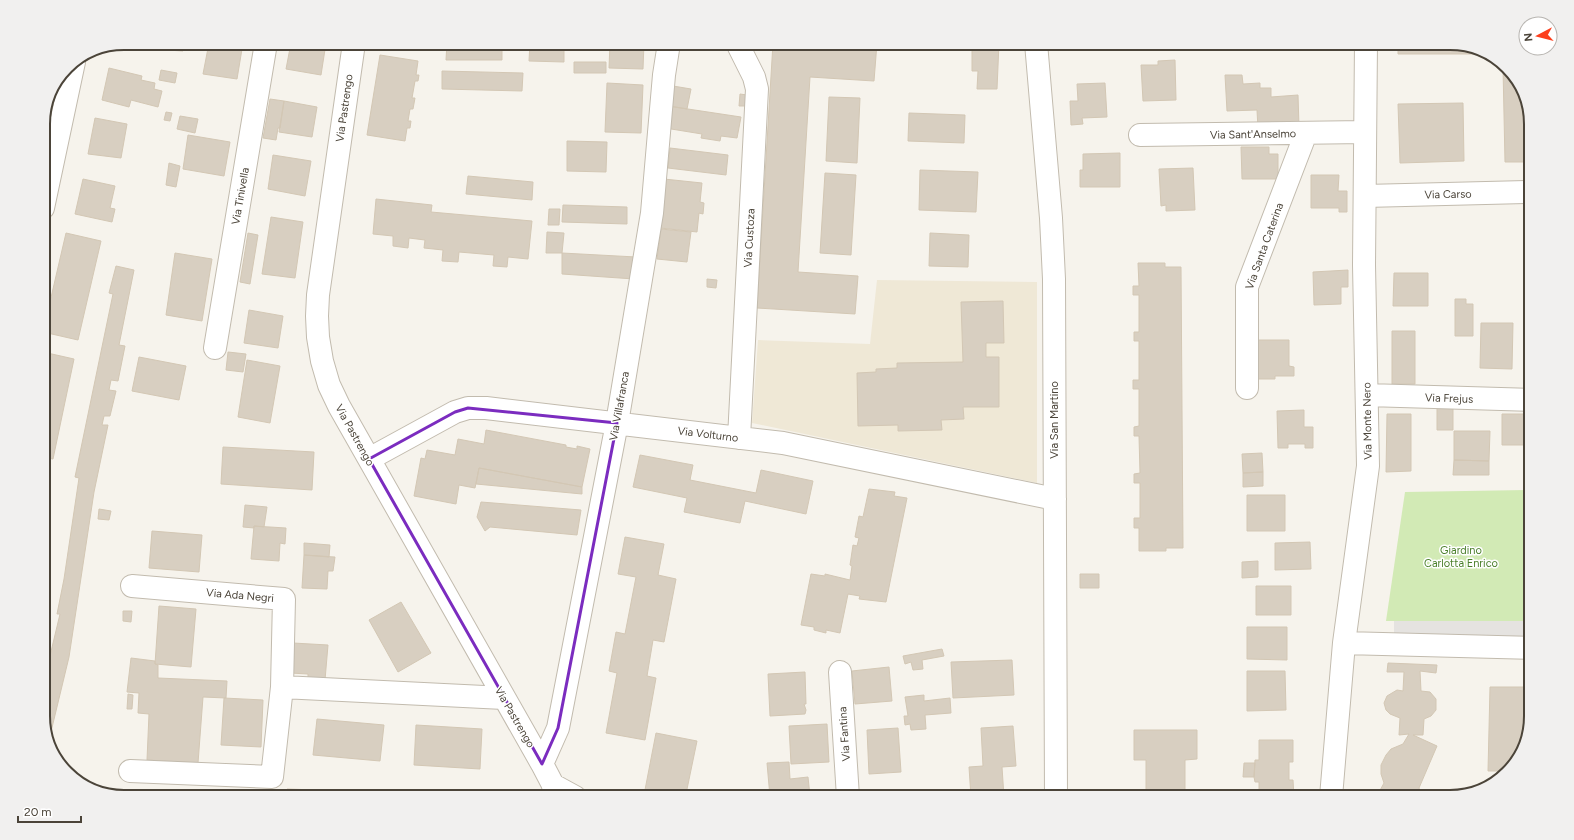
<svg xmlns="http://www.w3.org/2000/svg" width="1574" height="840" viewBox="0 0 1574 840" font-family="Figtree,sans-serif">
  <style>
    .education { fill: #efe8d6 }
    .green { fill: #d2eab5 }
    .parking { fill: #e5e3e0 }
    .building { fill: #d8cfc1; stroke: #d3c7b4 }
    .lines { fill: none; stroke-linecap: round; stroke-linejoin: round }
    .minor-casing { stroke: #c2bbae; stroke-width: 24 }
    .minor { stroke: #fff; stroke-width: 22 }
    .marked { fill: none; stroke: #7b2cbf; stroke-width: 3; stroke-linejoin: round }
    .labels { text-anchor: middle; stroke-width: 3; stroke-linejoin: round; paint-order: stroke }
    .street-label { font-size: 11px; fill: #4b4439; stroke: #fff }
    .park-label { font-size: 11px; fill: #4a7f2a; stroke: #fff }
    .rim { fill: none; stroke: #4b4439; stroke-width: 2 }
  </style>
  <rect width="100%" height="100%" fill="#f6f3ec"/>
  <path class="education" d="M877 280 1037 282V483L752 423 758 340 870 344Z"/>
  <path class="green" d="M1531 490V621H1386L1405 492Z"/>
  <path class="parking" d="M1394 621H1531V643L1394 640Z"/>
  <path class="building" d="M124 43H184L183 51 119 47V44Z
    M209 43H243L237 79 203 74Z
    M291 43H326L321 75 286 69Z
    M447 43H502V60H446Z
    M530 43H564V62L529 61Z
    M610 43H644L643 69 609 68Z
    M773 43H877L874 81 810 77 798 272 858 276 855 314 757 308Z
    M972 43H999L997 89H977L978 71H972Z
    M1398 43H1450L1486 51 1488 54H1398Z
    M380 55 418 61 416 75H419L418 81H415L412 98H415L413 109H410L408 121H411L410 128H407L405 141 367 135Z
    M1175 60 1176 100 1143 101 1141 65H1158V61Z
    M574 62H606V73H574Z
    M1503 67 1517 79 1531 119V162H1505Z
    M109 68 142 76 141 80 155 83 154 89 162 91 158 107 131 100 129 107 102 100Z
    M161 70 177 73 175 83 159 80Z
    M442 71 523 73 522 91 442 89Z
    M1225 75H1242L1243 84 1260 83V88H1271V97L1298 95 1299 127 1258 129 1257 110 1227 111Z
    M607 83 643 85 641 133 605 132Z
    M1105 83 1107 117 1082 118 1083 124 1071 125 1070 101H1078L1077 84Z
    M673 86 691 89 687 109 669 106Z
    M740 94 747 95 748 106H739Z
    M829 97 860 98 857 163 826 161Z
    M270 99 284 101 280 128H278L276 140 263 138Z
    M284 101 317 107 312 137 279 132Z
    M1463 103 1464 161 1400 163 1398 104Z
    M668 106 741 117 737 138 721 136 720 141 701 138 702 134 665 128Z
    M166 112 172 113 170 121 164 120Z
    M909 113 965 115 964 143 908 141Z
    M180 116 198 119 195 133 177 129Z
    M95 118 127 124 121 158 88 154Z
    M188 135 230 142 224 176 183 169Z
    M567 141 607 142 606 172 567 171Z
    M1241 147H1269V154H1278V179H1242Z
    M670 148 728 155 726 175 668 168Z
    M1120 153V187H1080V170H1083V154Z
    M273 155 311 161 305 196 268 189Z
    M169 163 180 166 176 187 166 185Z
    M1193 168 1195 210 1166 211V205L1161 206 1159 169Z
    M920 170 978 172 976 212 919 210Z
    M825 173 856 175 851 255 820 253Z
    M1311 175H1339L1338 191H1347V212H1339V208H1311Z
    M468 176 533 182 532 200 466 194Z
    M83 179 115 186 110 208 115 209 112 222 75 214Z
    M664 179 702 183 700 202 704 203 703 214 699 213 697 232 660 228Z
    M376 199 432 205 431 212 532 221 528 259 508 257 507 267 493 266 494 255 459 252 458 262 442 261 443 250 424 248 425 240 409 238 408 248 393 246V236L373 234Z
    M563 205 627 207V224L562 222Z
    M549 209H560L559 225H548Z
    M271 217 303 222 295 278 262 274Z
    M661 229 691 232 687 262 657 259Z
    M547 232 564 233 562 253H546Z
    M66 233 101 241 78 340 43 332Z
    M248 233 258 235 250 284 240 282Z
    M930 233 969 235 968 267 929 266Z
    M175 253 212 259 202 321 166 315Z
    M562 253 636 257 634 279 562 274Z
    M1138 263H1165V267H1181L1183 548H1166V551H1139V528H1134V518H1140V483H1134V474L1140 473 1139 436H1134V427L1139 426V389H1133V380H1139V341H1134V332H1139V295H1133V286H1139Z
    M116 266 134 270 119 345 125 346 118 381 111 380 109 390 116 391 110 416H104L102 425H108L94 492 69 657 49 740 43 722V685L60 614H57L64 579 79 478 75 477 113 294 109 293Z
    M1348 270V287H1341V304L1314 305 1313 272Z
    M1394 273H1428V306H1393Z
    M707 279 717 280 716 288 707 287Z
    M1455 299H1466V304H1473V336H1455Z
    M1003 301 1004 343H986V357H999V407H963L964 419 941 420 942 430 898 431V425L858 426 857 373 876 372V369L897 368V363L963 362 961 302Z
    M249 310 283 316 278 348 244 343Z
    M1481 323H1513L1512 369 1480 368Z
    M1529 323H1531V368H1528Z
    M1392 331H1415V384H1392Z
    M1256 340H1289V366L1294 367V376H1275V379H1256Z
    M43 352 74 359 53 459 43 457Z
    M228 352 246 354 243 372 226 370Z
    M139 357 186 366 179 400 132 391Z
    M247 360 280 366 270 423 238 417Z
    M1437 407H1453V430H1437Z
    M1304 410V427H1313V448H1305V444H1288V448H1278L1277 411Z
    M1387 414H1411V471L1386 472Z
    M1502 414H1531V438H1528V445H1502Z
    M486 430 566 445V447L577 449V446L590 449 582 487 479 468 475 488 459 485 456 504 414 496 421 458 425 459 427 450 455 455 458 439 484 444Z
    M1454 431H1490L1489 461 1454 460Z
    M223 447 314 452 312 490 221 484Z
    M1262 453 1263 472 1243 473 1242 454Z
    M640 455 693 465 690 480 756 493 761 470 813 481 806 514 745 501 740 523 684 512 687 498 633 487Z
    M1454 460 1489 461V475H1453Z
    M479 468 582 487V494L476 484Z
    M1263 472V486L1243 487V473Z
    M43 481 49 482 43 511Z
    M869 489 895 492 894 496 907 498 886 602 859 599 860 596 848 594 840 633 826 630V633L814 630V627L801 625 811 574 825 576V574L850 580 852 566 850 565 853 545 857 546 859 538 855 537 859 516 863 517Z
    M1247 495H1285V531H1247Z
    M481 502 581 510 577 535 490 527 485 531 477 517Z
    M245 505 267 507 264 527 254 526V528L243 527Z
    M99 509 111 511 109 520 98 519Z
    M254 526 286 528 285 544 280 543 279 561 251 559Z
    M152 531 202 535 199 572 149 568Z
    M625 537 664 544 658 575 676 579 664 642 653 640 647 676 656 678 645 740 606 733 617 673 609 671 616 632 625 634 636 577 618 574Z
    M1310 542 1311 569 1275 570V543Z
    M304 543 330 545 329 557 304 555Z
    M304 555 335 557 333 571H328L327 589 302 588Z
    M1258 561V577L1242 578V562Z
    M1080 574H1099V588H1080Z
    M1256 586H1291V615H1256Z
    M401 602 431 653 398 672 369 620Z
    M159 606 196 609 191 667 155 664Z
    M123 611H132L131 622 123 621Z
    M1247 627H1287V660L1247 659Z
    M293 643 328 645 325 680 308 679V674L290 673Z
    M942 649 944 656 922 660 923 669 913 670 911 662 905 664 903 656Z
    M131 658 155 661V664L158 665V678L227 681 226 698 203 697 198 763 147 760 149 714 138 713 139 693 127 692Z
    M1012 660 1014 695 953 698 951 662Z
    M1388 663 1437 665 1436 673 1420 671 1421 691 1430 692 1436 699V710L1431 716 1424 719 1423 735H1413L1437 746 1419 788 1422 797H1385L1378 794 1384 783 1381 774V765L1386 755 1391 749 1403 744 1409 734 1399 735 1400 718 1390 714 1386 710 1384 703 1387 696 1397 690 1403 691 1404 672H1387Z
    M889 667 892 701 855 704 852 671Z
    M1247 671H1285L1286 710 1247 711Z
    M805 672 806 704H804L806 710 805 714 770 716 768 674Z
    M1490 687H1531V716L1523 752 1505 771H1488Z
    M128 694 133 695 132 709H127Z
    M924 695V701L950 698 951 713 925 715 926 729 911 730 910 724 905 725 904 716H908L905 697Z
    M224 698 263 700 261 747 221 745Z
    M317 719 384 725 380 761 313 755Z
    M827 724 829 762 791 764 789 726Z
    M416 725 482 729 480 769 414 765Z
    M1013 726 1016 766 1002 767 1004 797H971L969 767 983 766 981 728Z
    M898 728 901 772 869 774 867 730Z
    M1134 730H1197V759L1185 760V797H1146V760H1134Z
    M656 733 697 741 686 794 699 797H656L644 795Z
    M1259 740H1293V762H1289V780H1293L1294 797H1259V782H1255L1254 777 1255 760H1259Z
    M789 762 790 779 808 777 810 796 770 797 767 763Z
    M1244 763H1255L1254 777H1243Z
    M287 789 316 790V797H286Z
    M340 792 387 794V797H340Z"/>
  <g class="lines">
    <defs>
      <path id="minor" d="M354 43 318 295 317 316 318 337 322 361 329 385 339 406 542 764 553 785 554 797
        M737 43 754 77 757 89 739 438
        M1036 43 1051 218 1054 279 1056 797
        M1140 135 1365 132
        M1365 196 1531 192
        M43 208 74 62
        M215 348 266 43
        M1247 388V287L1306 133
        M1367 395 1531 400
        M369 459 455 412 468 408H486L783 443 1055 499
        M132 586 284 599 282 687 504 698
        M1344 643 1531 648
        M840 672 848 797
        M542 764 558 728 617 423 652 213 664 75 669 43
        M130 771 272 777 282 687
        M553 785 575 797
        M1331 797 1344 643 1368 466 1364 265 1366 43"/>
    </defs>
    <use href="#minor" class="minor-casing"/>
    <use href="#minor" class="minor"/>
  </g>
  <path class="marked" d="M468 408 617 423 558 728 542 764 369 459 455 412Z"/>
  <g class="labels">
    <g class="street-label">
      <text transform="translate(344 108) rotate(-82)" y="4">Via Pastrengo</text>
      <text transform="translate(1253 134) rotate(-1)" y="4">Via Sant'Anselmo</text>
      <text transform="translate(1448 194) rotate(-1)" y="4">Via Carso</text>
      <text transform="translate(240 196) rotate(-80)" y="4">Via Tinivella</text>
      <text transform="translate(749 238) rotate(-87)" y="4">Via Custoza</text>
      <text transform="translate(1264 246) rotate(-70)" y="4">Via Santa Caterina</text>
      <text transform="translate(1449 398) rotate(2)" y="4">Via Frejus</text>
      <text transform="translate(619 406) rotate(-80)" y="4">Via Villafranca</text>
      <text transform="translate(1054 420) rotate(-90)" y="4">Via San Martino</text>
      <text transform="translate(1367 421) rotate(-91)" y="4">Via Monte Nero</text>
      <text transform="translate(708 434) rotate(7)" y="4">Via Volturno</text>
      <text transform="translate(355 435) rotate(61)" y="4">Via Pastrengo</text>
      <text transform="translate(240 595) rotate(5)" y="4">Via Ada Negri</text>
      <text transform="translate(515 717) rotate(60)" y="4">Via Pastrengo</text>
      <text transform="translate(844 734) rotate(-94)" y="4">Via Fantina</text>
    </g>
    <g class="park-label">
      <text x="1461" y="554">Giardino<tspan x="1461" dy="13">Carlotta Enrico</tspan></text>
    </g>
  </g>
  <path d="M0 0H1574V840H0ZM124 50H1450A74 74 0 0 1 1524 124V716A74 74 0 0 1 1450 790H124A74 74 0 0 1 50 716V124A74 74 0 0 1 124 50Z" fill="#f1f0ef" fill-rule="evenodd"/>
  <path class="rim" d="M124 50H1450A74 74 0 0 1 1524 124V716A74 74 0 0 1 1450 790H124A74 74 0 0 1 50 716V124A74 74 0 0 1 124 50Z"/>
  <g transform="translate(1538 36) rotate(263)"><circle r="19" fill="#ffffff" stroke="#b7b4b0"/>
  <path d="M0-3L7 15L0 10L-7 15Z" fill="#fc3f1d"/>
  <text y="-6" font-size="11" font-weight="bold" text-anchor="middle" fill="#4b4439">N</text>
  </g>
  <path d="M18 816v6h63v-6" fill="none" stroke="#4b4439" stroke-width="2"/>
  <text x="24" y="816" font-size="12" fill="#4b4439" stroke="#ffffff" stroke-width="3" paint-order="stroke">20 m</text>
</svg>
